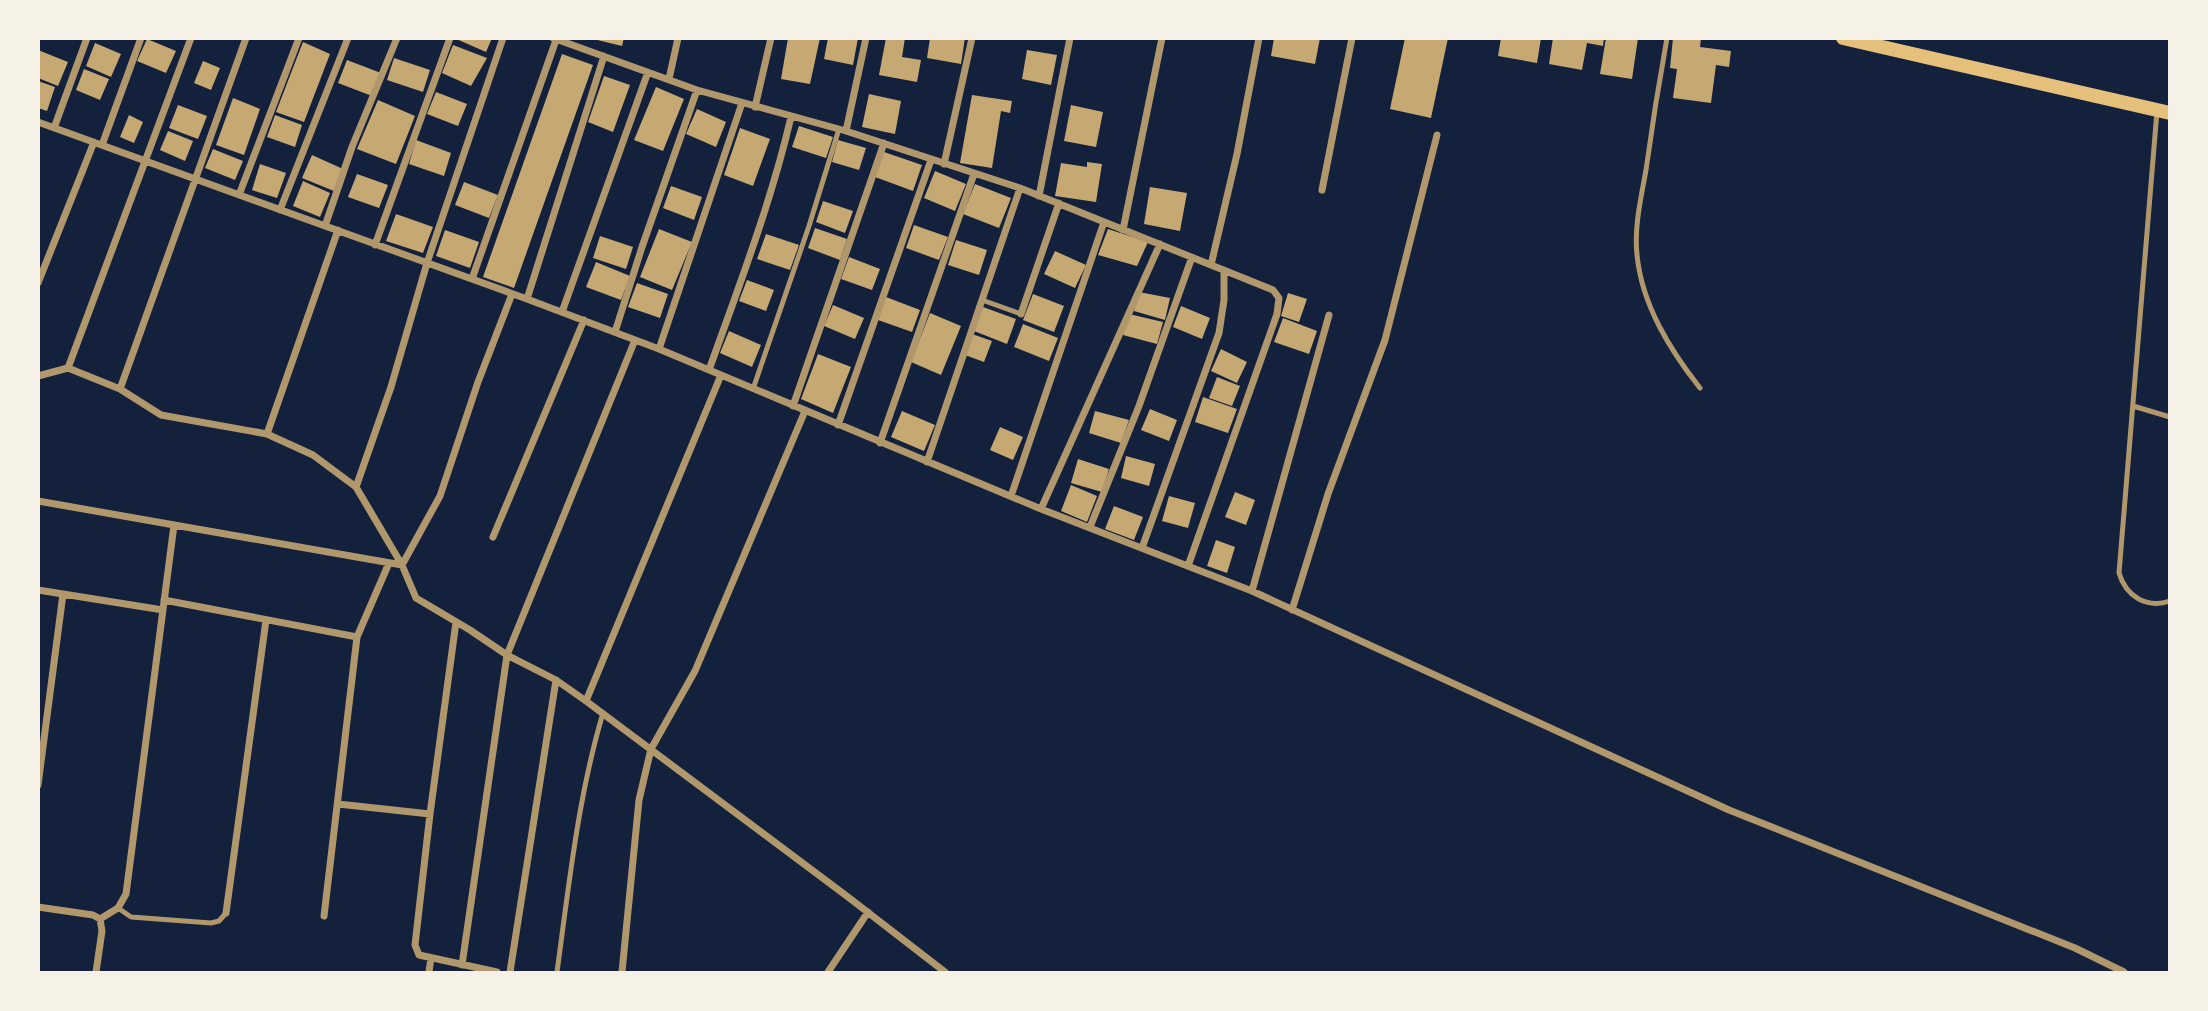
<svg xmlns="http://www.w3.org/2000/svg" width="2208" height="1011" viewBox="0 0 2208 1011" font-family="'Fira Sans Condensed',sans-serif">
  <style>
    .building { fill: #c6a872 }
    .lines { fill: none; stroke-linecap: round; stroke-linejoin: round }
    .service { stroke: #b1986c; stroke-width: 5 }
    .minor { stroke: #b1986c; stroke-width: 7 }
    .secondary { stroke: #e5c07b; stroke-width: 14 }
  </style>
  <rect width="100%" height="100%" fill="#14213d"/>
  <path class="building" d="M454 38H492L486 52Z
    M589 38H624L622 46Z
    M788 38H820L810 84 781 79Z
    M828 38H858L853 65 824 59Z
    M886 38H905L902 57 921 60 917 82 879 75Z
    M930 38H965L961 64 927 58Z
    M1274 38H1320L1315 64 1271 56Z
    M1405 38H1448L1431 118 1390 109Z
    M1501 38H1541L1537 63 1498 56Z
    M1553 38H1604L1603 46 1587 43 1582 70 1549 64Z
    M1606 38H1638L1632 79 1600 74Z
    M1673 38H1701L1700 47 1731 51 1729 67 1716 65 1711 103 1673 98 1677 69 1670 68Z
    M147 39 176 51 166 73 137 61Z
    M303 42 330 54 304 122 276 112Z
    M95 43 121 54 111 77 86 66Z
    M453 45 487 58 471 86 442 73Z
    M38 50 68 62 58 86 38 78Z
    M1027 50 1057 55 1051 85 1022 79Z
    M562 54 593 65 514 288 483 277Z
    M394 58 430 70 423 92 387 80Z
    M347 60 381 73 372 96 338 83Z
    M203 61 220 68 211 90 194 83Z
    M84 69 109 79 100 100 76 90Z
    M604 76 630 85 613 132 588 122Z
    M38 81 55 87 47 111 38 108Z
    M656 87 684 99 663 151 634 140Z
    M436 92 467 104 458 126 427 114Z
    M869 94 901 101 895 134 862 127Z
    M972 95 1012 101 1010 113 1001 111 992 168 960 163Z
    M233 98 260 109 244 155 216 145Z
    M378 100 415 116 396 164 357 149Z
    M178 105 207 116 198 139 169 128Z
    M1071 105 1103 112 1096 147 1064 141Z
    M697 109 726 122 716 147 686 134Z
    M129 115 143 122 134 143 120 137Z
    M275 115 302 125 295 147 267 137Z
    M799 126 833 137 826 158 792 147Z
    M740 128 770 139 753 186 724 175Z
    M168 131 193 141 185 161 160 150Z
    M416 140 451 153 444 176 409 164Z
    M838 140 866 148 859 170 832 162Z
    M213 149 243 161 235 180 205 168Z
    M884 152 922 165 913 191 875 177Z
    M312 155 343 169 334 191 302 178Z
    M1087 162 1102 164 1096 202 1055 196 1061 163 1087 167Z
    M260 164 286 173 277 198 252 190Z
    M935 171 966 184 955 211 924 198Z
    M357 174 388 185 379 208 348 197Z
    M303 181 330 193 320 217 293 206Z
    M464 182 498 195 489 218 455 205Z
    M975 184 1011 198 999 228 963 214Z
    M671 186 702 197 694 220 663 208Z
    M1150 187 1187 193 1180 231 1144 224Z
    M823 201 853 211 845 233 816 222Z
    M396 214 433 227 423 253 386 241Z
    M914 225 948 237 939 260 906 248Z
    M815 228 847 239 840 260 808 248Z
    M659 229 692 242 672 290 640 277Z
    M1108 229 1148 242 1137 266 1098 255Z
    M445 230 479 242 470 268 436 256Z
    M766 234 799 245 790 270 757 259Z
    M600 236 633 247 626 269 593 258Z
    M956 240 987 250 979 275 948 265Z
    M1055 251 1086 265 1075 288 1044 274Z
    M849 257 880 269 872 290 841 279Z
    M596 262 630 276 621 300 586 287Z
    M747 280 774 290 766 311 739 301Z
    M637 283 668 294 660 318 628 307Z
    M1139 292 1170 298 1165 320 1134 311Z
    M1288 293 1307 299 1299 322 1281 316Z
    M1033 294 1064 306 1054 332 1023 320Z
    M886 297 920 310 912 332 878 320Z
    M833 305 864 318 855 339 824 326Z
    M1181 306 1210 318 1202 339 1173 327Z
    M983 307 1016 319 1007 344 974 331Z
    M930 313 961 326 941 375 911 362Z
    M1129 314 1163 322 1157 344 1123 335Z
    M1283 318 1317 331 1309 354 1274 342Z
    M1023 324 1058 338 1049 361 1014 347Z
    M729 331 761 345 752 367 720 353Z
    M972 334 992 341 984 362 965 355Z
    M1221 349 1247 362 1237 383 1211 371Z
    M818 354 851 367 833 413 801 399Z
    M1217 377 1240 386 1232 406 1209 398Z
    M1203 397 1237 409 1228 433 1195 422Z
    M1150 409 1177 420 1169 441 1141 430Z
    M902 411 935 425 924 451 891 437Z
    M1095 411 1129 420 1121 443 1089 433Z
    M1000 427 1023 437 1013 460 990 450Z
    M1126 456 1155 464 1149 486 1121 478Z
    M1078 459 1109 469 1102 492 1071 483Z
    M1071 485 1097 496 1087 522 1061 511Z
    M1235 492 1255 500 1246 525 1225 517Z
    M1169 496 1195 503 1188 528 1162 521Z
    M1114 506 1143 517 1134 540 1105 529Z
    M1216 540 1235 547 1227 573 1207 566Z"/>
  <g class="lines">
    <path class="service" d="M1667 38C1659 82 1652 126 1646 170 1641 198 1634 227 1637 255 1642 305 1670 350 1700 388
      M2157 111 2119 573C2126 596 2146 609 2170 601
      M982 300 1021 314
      M753 389 809 226 839 129
      M2133 406 2170 417
      M118 908 131 917 211 923 219 921 226 913
      M557 972C569 885 578 797 603 713"/>
    <path class="minor" d="M553 38 697 90 846 131 1020 188 1273 290 1279 298 1277 314 1188 566
      M669 79 678 38
      M755 107 771 38
      M38 122 527 299 659 349 1041 509 1252 591 1729 810 2075 948 2124 972
      M54 128 87 38
      M846 131 866 38
      M102 145 141 38
      M944 164 972 38
      M1322 190 1352 38
      M239 195 299 38
      M1039 196 1070 38
      M280 210 348 38
      M325 226 352 147 397 38
      M1123 230 1162 38
      M375 245 450 38
      M1211 265 1237 154 1259 38
      M472 279 556 40
      M38 283 94 142
      M527 299 604 56
      M562 312 648 72
      M1021 314 1059 203
      M615 332 642 247 697 90
      M659 349 742 103
      M68 368 191 38
      M709 370C739 286 771 203 791 117
      M38 376 68 368 120 389 161 415 267 434 313 455 356 487 402 565 416 598 470 630 507 655 556 680 586 701 848 897 945 972
      M120 389 246 38
      M793 406 884 143
      M838 425 931 160
      M267 434 338 230
      M880 443 974 174
      M927 462 1020 188
      M356 487 391 387 427 263 503 38
      M1011 496 1104 222
      M38 501 402 565 440 496 478 382 512 294
      M1041 509 1160 244
      M1090 527 1139 406 1192 257
      M493 537 584 320
      M1142 548 1219 333 1224 300V270
      M38 590 163 610
      M1252 591 1329 315
      M164 600 357 637
      M1292 610 1328 494 1385 340 1437 135
      M456 622 430 814 415 945 419 955 497 972
      M586 701 721 375
      M38 785 63 594
      M338 804 430 814
      M38 907 93 915 100 919 102 931 96 972
      M226 913 266 620
      M324 916 357 637 389 563
      M100 919 118 908 126 894 174 525
      M462 965 507 655 635 340
      M429 972 431 958
      M510 972 556 680
      M622 972 639 800 651 749 695 671 805 411
      M828 972 868 912"/>
    <path class="secondary" d="M1843 38 2170 113"/>
  </g>
  <rect width="2208" height="1011" fill="none" stroke="#f6f1e7" stroke-width="80"/>
</svg>
